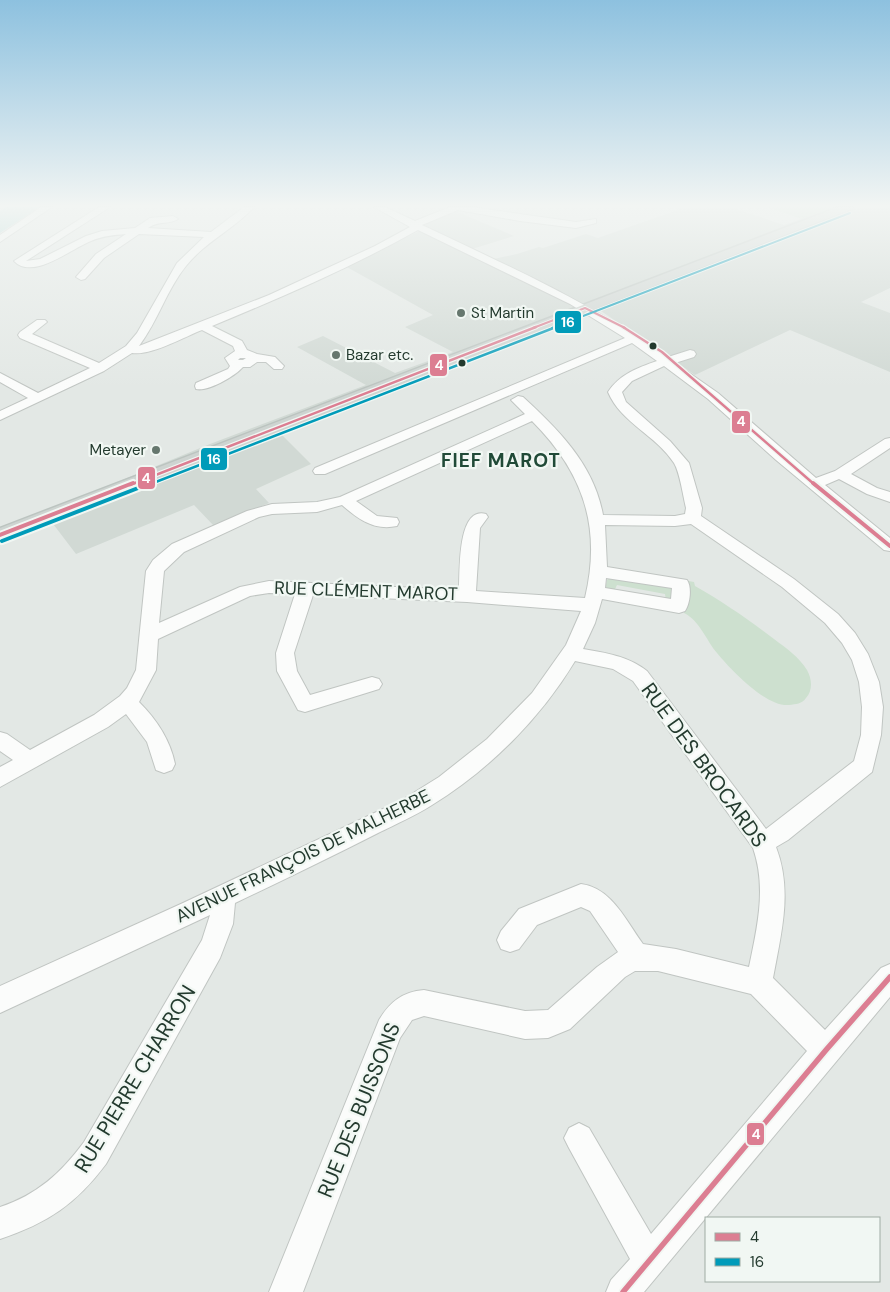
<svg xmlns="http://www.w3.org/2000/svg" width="890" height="1292" viewBox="0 0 890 1292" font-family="'DM Sans',sans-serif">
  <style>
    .built { fill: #d1d9d4 }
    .green { fill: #cde0cf }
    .water { fill: #a6d4d1 }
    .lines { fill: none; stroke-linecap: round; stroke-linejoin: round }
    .minor-casing { stroke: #c0c5c2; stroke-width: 2 }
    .major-casing { stroke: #bcc4c0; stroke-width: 3 }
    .minor { fill: #fbfcfb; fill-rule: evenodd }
    .major { fill: #ced4d1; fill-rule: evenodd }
    .bus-1-far3-casing { stroke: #f1f7f3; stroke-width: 4 }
    .bus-1-far2-casing { stroke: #f1f7f3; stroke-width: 5 }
    .bus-1-far1-casing { stroke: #f1f7f3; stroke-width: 8 }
    .bus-1-casing { stroke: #f1f7f3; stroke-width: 9 }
    .bus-2-far2-casing { stroke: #f1f7f3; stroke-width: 4 }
    .bus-2-far1-casing { stroke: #f1f7f3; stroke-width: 5 }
    .bus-2-casing { stroke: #f1f7f3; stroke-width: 8 }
    .bus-1-far3 { stroke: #dc7e92; stroke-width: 2 }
    .bus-1-far2 { stroke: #dc7e92; stroke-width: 2.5 }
    .bus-1-far1 { stroke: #dc7e92; stroke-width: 4 }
    .bus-1 { stroke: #dc7e92; stroke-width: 5.5 }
    .bus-2-far2 { stroke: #009bb9; stroke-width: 2 }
    .bus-2-far1 { stroke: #009bb9; stroke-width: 2.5 }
    .bus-2 { stroke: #009bb9; stroke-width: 4 }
    .poi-dot { fill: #66776e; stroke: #f1f7f3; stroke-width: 2 }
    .bus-dot { fill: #233a2e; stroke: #f1f7f3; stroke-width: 2 }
    .labels { text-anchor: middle; stroke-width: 4.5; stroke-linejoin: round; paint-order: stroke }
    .far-poi-label { font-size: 15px; fill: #233a2e; stroke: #f1f7f3; text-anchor: start }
    .street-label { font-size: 18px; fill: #233a2e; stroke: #f1f7f3 }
    .far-district-label { font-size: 19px; font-weight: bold; letter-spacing: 1px; fill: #204a37; stroke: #f1f7f3 }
    .near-street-label { font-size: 21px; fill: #233a2e; stroke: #f1f7f3 }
    .line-badge { stroke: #f1f7f3; stroke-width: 2 }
    .badge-label { font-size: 14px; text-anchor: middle; font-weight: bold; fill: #fff }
  </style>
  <rect width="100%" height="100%" fill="#e3e8e5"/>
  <path class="built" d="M686 207H730L784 225 834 207H846L855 209 890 207V288L861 302 890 313V372L790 330 695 375 598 309 467 359 281 434 311 464 256 489 269 503 214 526 194 505 76 554 44 512 210 444 366 385 297 347 323 336 395 373 453 352 405 327 433 315 345 266 426 228V222L453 210 514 236 472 249 493 259 517 254 539 247 543 248 586 234 598 238Z"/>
  <path class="green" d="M767 207H834L802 219Z
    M612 576 673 586 676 602 666 601 665 594 617 585 614 591 605 590 607 580Z
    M683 580 694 582 695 586C723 602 748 619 774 639 786 648 799 657 807 670 812 679 813 690 806 698 802 704 796 704 789 705 766 707 731 670 717 653 706 640 700 621 684 613Z"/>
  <path class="water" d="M6 207H40L0 233V211Z"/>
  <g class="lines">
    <defs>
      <path id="minor" d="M41 207H52L0 242V235Z
        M99 207H110L26 261 40 259 86 236 102 231 135 228 150 218 173 216 178 219C169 225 159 220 148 228L211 232 244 207H254C234 229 205 242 186 266 167 289 158 321 139 346L269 295 375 246 410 227 374 207H385L415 221 450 207H472L576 222 596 219V223L576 228 520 221 458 210 422 225C508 266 590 302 668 357L690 350 694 351 696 354 694 357 675 363 718 393 816 478 835 471 885 439 890 438V448L851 474 877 488 890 492V502L867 494 839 479 825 485 890 538V551L884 550 776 460 708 399 664 366 632 381 622 392 626 402 670 441 689 463 702 508 701 516 794 579 838 614 855 633 868 654 879 682 883 707 881 735 872 772 788 840 776 847C793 891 781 934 773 978L825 1030 881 968 890 964V997L644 1292H606L611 1280 630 1259 569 1148 564 1138 569 1128 579 1123 589 1128 651 1234 807 1051 751 994 658 971H635L625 977 570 1029 548 1038 525 1039 424 1016 412 1020 400 1038 303 1292H269L379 1020C390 1002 402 992 424 990L525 1011 548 1010 597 967 618 952 590 911 581 907 537 925 519 949 510 952 501 949 497 940 501 931 519 909 581 884C612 888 626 921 643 944L676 949 749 967C757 928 767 888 753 848L633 681 613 669 575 661C540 719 490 769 432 805 415 816 396 824 378 833 331 857 283 880 235 903L233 924 220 958 106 1164C76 1204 48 1223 0 1239V1207C37 1195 61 1173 84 1142L202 940 210 915 0 1013V986L183 903 402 800 439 777 487 739 532 693 566 645 581 611 467 602 313 595 294 653 297 671 310 695 372 677 379 679 382 684 379 689 305 712 298 710 277 671 276 653 295 594 269 593 250 596 158 639 156 670 139 702C156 719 170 739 175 764L172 770 164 773 156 770 147 742 126 714 108 727 0 787V767L13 760 0 751V732L7 734 30 750 94 715 120 696 127 688 136 670 146 571 153 560 172 544 247 511 272 504 317 502 340 497 525 414 511 400 518 396 523 397C559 430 594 465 603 515L675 516 685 514 686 508C683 496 680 473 674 463 656 435 621 423 608 392 620 374 637 368 657 361L632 343 325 474H315L313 471 315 468 625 338 570 304 418 230C352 267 282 297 212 326L242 341 247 350 257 354 275 357 284 366 282 369H274L266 362H257L250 367H243C235 376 208 392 196 389L195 386 196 383 228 369 230 366 225 358 235 351 233 346 202 330C184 337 151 356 132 353L104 371 0 420V411L28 398 0 382V373L38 393 90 368 20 338 18 335 20 332 37 320H45L47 322 32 334 99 363 126 346 137 333 177 263 204 237 139 234 104 258 85 279 81 280 76 277 96 254 126 234C114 235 102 236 91 241 72 248 33 281 14 261ZM240 358H246L243 360H238ZM532 421C583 472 602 527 585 598L476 591 480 528 488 517 486 514C457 506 460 572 459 590L269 581 240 587 159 623 164 571 184 552 259 517 272 514 317 512 342 505C358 519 374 531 397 526L399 522 397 518 377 516 356 501ZM691 524 782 587 825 623 842 643 852 660 859 682 862 707 861 735 854 761 766 829 647 671C628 656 606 653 583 649L595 623 602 599 679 613 685 611C690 604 692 587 687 580L607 567 605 525 675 526ZM606 578 672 588 671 599 605 588Z"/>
      <path id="major" d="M839 207H853L852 209 0 541V528Z"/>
    </defs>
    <use href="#minor" class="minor-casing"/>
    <use href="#major" class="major-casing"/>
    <use href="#minor" class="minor"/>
    <use href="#major" class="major"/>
    <defs>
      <path id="bus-1-far3" d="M585 308 625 328
        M533 328 585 308"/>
      <path id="bus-1-far2" d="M623 327 662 352 815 485
        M130 485 536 327"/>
      <path id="bus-1-far1" d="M813 483 890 546
        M0 535 133 483"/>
      <path id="bus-1" d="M623 1292 826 1050 890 977"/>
      <path id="bus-2-far2" d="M552 328 850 213"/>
      <path id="bus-2-far1" d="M148 485 556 327"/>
      <path id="bus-2" d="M2 541 151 483"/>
    </defs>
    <use href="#bus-1-far3" class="bus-1-far3-casing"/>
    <use href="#bus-1-far2" class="bus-1-far2-casing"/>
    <use href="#bus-1-far1" class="bus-1-far1-casing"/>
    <use href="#bus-1" class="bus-1-casing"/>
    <use href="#bus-2-far2" class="bus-2-far2-casing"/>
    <use href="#bus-2-far1" class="bus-2-far1-casing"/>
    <use href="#bus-2" class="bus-2-casing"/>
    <use href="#bus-1-far3" class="bus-1-far3"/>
    <use href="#bus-1-far2" class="bus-1-far2"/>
    <use href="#bus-1-far1" class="bus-1-far1"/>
    <use href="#bus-1" class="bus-1"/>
    <use href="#bus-2-far2" class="bus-2-far2"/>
    <use href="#bus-2-far1" class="bus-2-far1"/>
    <use href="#bus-2" class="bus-2"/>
  </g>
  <linearGradient id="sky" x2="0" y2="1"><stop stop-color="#8dc1df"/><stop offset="0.53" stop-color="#f2f5f3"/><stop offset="1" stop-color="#f2f5f3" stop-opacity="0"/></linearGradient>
  <rect width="890" height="388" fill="url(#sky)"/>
  <g class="poi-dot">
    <circle cx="461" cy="313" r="5"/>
    <circle cx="336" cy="355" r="5"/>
    <circle cx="156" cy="450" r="5"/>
  </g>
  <g class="bus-dot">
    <circle cx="653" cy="346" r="4.5"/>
    <circle cx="462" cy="363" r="4.5"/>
  </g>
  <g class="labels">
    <g class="far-poi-label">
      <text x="471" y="318">St Martin</text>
      <text x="346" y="360">Bazar etc.</text>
      <text x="146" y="455" text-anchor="end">Metayer</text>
    </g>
    <g class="street-label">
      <text transform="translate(366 591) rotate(2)" y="6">RUE CLÉMENT MAROT</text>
      <text transform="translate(303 856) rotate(-26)" y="6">AVENUE FRANÇOIS DE MALHERBE</text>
    </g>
    <g class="far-district-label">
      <text x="501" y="467">FIEF MAROT</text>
    </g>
    <g class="near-street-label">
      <text transform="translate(704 765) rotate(54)" y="7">RUE DES BROCARDS</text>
      <text transform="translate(135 1079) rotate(-59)" y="7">RUE PIERRE CHARRON</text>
      <text transform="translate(359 1110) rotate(-68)" y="7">RUE DES BUISSONS</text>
    </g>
  </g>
  <g class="line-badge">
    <rect x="554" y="310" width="28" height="24" rx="5" fill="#009bb9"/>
    <rect x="429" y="353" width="19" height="24" rx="5" fill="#dc7e92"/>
    <rect x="731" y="410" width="20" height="24" rx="5" fill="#dc7e92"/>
    <rect x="200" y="447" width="28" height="24" rx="5" fill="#009bb9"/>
    <rect x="137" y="466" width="19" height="24" rx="5" fill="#dc7e92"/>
    <rect x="746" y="1122" width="19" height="24" rx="5" fill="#dc7e92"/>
  </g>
  <g class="badge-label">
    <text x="568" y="327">16</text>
    <text x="439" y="370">4</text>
    <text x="741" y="426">4</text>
    <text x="214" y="464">16</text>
    <text x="146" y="483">4</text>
    <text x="756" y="1139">4</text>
  </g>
  <rect x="705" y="1217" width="175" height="65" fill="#f1f7f3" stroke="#9faba4"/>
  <rect x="715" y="1233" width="25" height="8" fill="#dc7e92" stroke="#9faba4"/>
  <text x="750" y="1242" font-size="15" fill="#233a2e">4</text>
  <rect x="715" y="1258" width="25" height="8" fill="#009bb9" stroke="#9faba4"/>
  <text x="750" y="1267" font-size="15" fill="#233a2e">16</text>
</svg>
